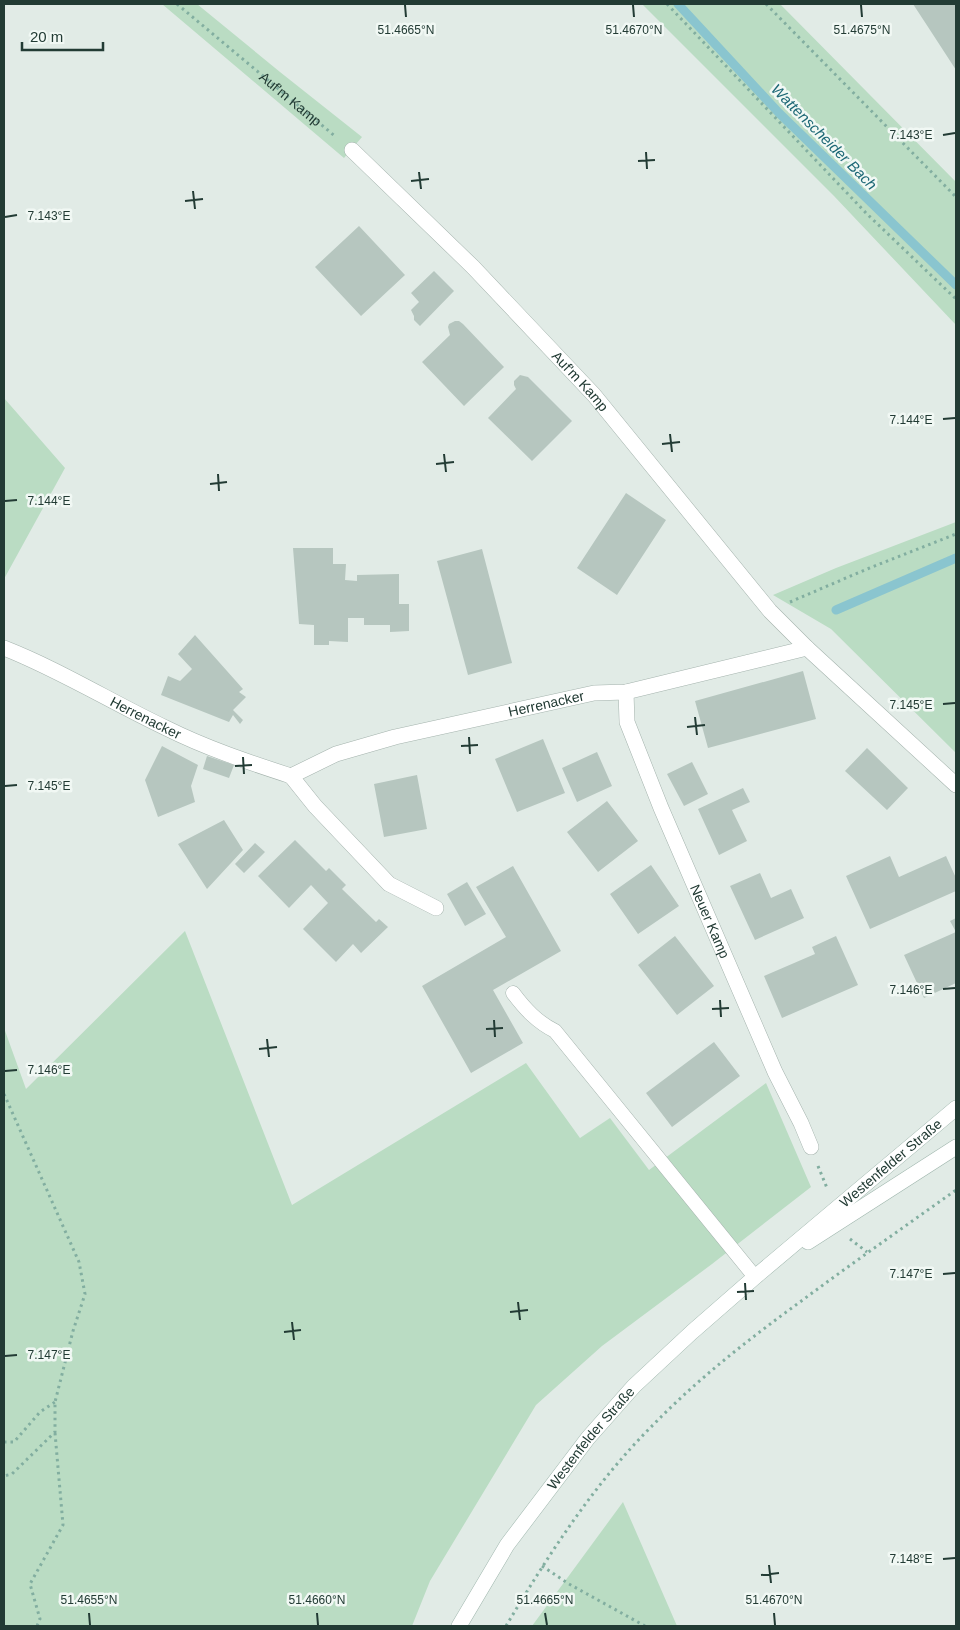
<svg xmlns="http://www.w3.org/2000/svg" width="960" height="1630" viewBox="0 0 960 1630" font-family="Helvetica,sans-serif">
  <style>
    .green { fill: #badcc3 }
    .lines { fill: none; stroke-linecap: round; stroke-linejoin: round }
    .stream { stroke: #8ac5cf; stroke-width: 9 }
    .building { fill: #b6c6bf }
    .lane-casing { stroke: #a4b3ad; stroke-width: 15 }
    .street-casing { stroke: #a4b3ad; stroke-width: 16 }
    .secondary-casing { stroke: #a0b7ae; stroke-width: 16 }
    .path { stroke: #82aea0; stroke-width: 3; stroke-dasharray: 2.5 4; stroke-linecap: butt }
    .lane { stroke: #fff; stroke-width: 14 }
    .street { stroke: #fff; stroke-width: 15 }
    .secondary { stroke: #fff; stroke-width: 15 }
    .ticks { fill: none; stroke: #223b34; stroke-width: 2 }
    .labels { text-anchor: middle; stroke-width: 5; stroke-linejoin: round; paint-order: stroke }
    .street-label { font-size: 14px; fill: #223b34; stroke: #f1f8f4 }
    .water-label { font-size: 15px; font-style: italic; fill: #1d6876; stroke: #f1f8f4 }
    .ticks-label { font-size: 12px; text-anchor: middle; fill: #223b34; stroke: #f1f8f4; stroke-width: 5; stroke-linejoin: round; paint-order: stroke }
  </style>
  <rect width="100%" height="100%" fill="#e1ebe6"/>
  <path class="green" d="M162 4H197L280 72 362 137 344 158Z
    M642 4H780L956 182V325L834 196Z
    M4 398 65 468 4 579Z
    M956 522V753L831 629 773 595 836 568Z
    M185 931 292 1205 526 1063 580 1138 610 1118 649 1170 766 1083 811 1187 712 1264 602 1346 536 1405 430 1581 412 1626H4V1028L26 1089Z
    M623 1502 677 1626H532Z"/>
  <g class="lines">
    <path class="stream" d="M678 4 779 113 956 285
      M836 610 956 558"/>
  </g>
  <path class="building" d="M913 4H956V70L930 30Z
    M359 226 405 275 361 316 315 267Z
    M434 271 454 291 420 326 414 320V316L411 310 419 302 411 293Z
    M455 321H459L463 324 504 367 464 406 422 362 450 335 448 327 449 324Z
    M520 375 528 377 572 421 532 461 488 418 516 389 514 385V381Z
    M626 493 666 520 617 595 577 568Z
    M293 548H333V564H346L345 580 357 581V575L399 574V604H409V631L390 632V625H364V618H348V642L329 641V645H314V625L299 624Z
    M482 549 512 663 468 675 437 561Z
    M195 635 243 689 239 692 246 697 233 710 243 720 240 724 233 715 229 722 161 695 168 676 180 681 192 669 178 654Z
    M803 671 816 719 708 748 695 701Z
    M543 739 565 793 517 812 495 759Z
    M162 746 198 765 191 786 195 802 158 817 145 780Z
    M867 748 908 788 887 810 845 771Z
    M597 752 612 786 577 802 562 768Z
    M207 756 234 765 229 778 203 769Z
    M692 762 708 794 684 806 667 774Z
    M417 775 427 829 384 837 374 784Z
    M743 788 750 802 732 810 747 841 719 855 698 809Z
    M607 801 638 841 598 872 567 832Z
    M224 820 243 850 207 889 178 844Z
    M295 840 326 871 329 868 346 885 342 889 376 922 379 919 388 927 361 953 353 944 336 962 303 929 328 903 311 885 289 908 258 876Z
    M255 843 265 852 244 873 235 864Z
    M890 856 899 877 946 856 956 878V891L870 929 846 876Z
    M651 865 679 906 638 934 610 894Z
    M513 866 561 951 493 990 523 1043 471 1073 422 986 506 937 476 887Z
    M760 873 771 898 791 889 804 918 755 940 730 886Z
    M467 882 486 914 465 926 447 894Z
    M956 918V983L924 998 904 955 956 932 950 921Z
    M675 936 714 986 677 1015 638 965Z
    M836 936 858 985 782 1018 764 976 815 954 812 947Z
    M714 1042 740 1076 672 1127 646 1093Z"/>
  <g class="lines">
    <defs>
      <path id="lane" d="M513 993C525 1009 537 1022 555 1031L755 1277"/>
      <g id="street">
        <path id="s2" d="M352 150 473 267 594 395 770 611 807 648 956 785"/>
        <path id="s3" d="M4 648C60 670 111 702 166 728 206 748 248 762 291 776L336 754 395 737 594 693 626 692 807 648"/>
        <path id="s4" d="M626 692 627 722 661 808 775 1072 801 1123 811 1147"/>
        <path d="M291 776 315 806 389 884 436 908"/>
      </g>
      <g id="secondary">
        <path d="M808 1242 956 1147"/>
        <path id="s5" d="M459 1626 507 1545 588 1438 634 1386 692 1332 755 1277 956 1108"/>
      </g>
    </defs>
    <use href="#lane" class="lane-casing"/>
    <use href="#street" class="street-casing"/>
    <use href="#secondary" class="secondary-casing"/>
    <g class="path">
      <path id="s1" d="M177 4 336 137"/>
      <path d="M667 4 867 214 956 299"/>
      <path d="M766 4 956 197"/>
      <path d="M790 602 867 569 956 534"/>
      <path d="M4 1094 79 1262 85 1294 73 1331 55 1402V1432L12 1474 4 1476"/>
      <path d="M818 1166 827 1188"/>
      <path d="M850 1239 867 1252"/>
      <path d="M4 1442H14L40 1412 55 1402"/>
      <path d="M542 1566 569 1584 645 1626"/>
      <path d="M37 1626 40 1619 30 1584 63 1525 55 1433"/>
      <path d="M506 1626C549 1554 595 1482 655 1423 699 1378 749 1339 800 1302 851 1264 904 1227 956 1190"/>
    </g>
    <use href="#lane" class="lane"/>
    <use href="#street" class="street"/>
    <use href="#secondary" class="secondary"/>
  </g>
  <path class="ticks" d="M405 5 406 17M633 5 634 17M861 5 862 17M943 135 955 133M646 152 647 169M638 161 655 160M419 172 421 189M411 181 429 179M193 191 195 209M185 201 203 199M5 217 17 215M943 419 955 418M670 434 672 452M662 444 680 442M444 454 446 472M436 464 454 462M218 474 219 491M210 484 227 482M5 501 17 500M943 704 955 703M695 717 697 735M687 727 705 725M469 737 470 754M461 746 478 745M243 757 244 774M235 766 252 765M5 786 17 785M943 989 955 988M720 1000 721 1017M712 1009 729 1008M494 1020 495 1037M486 1029 503 1028M267 1039 269 1057M259 1049 277 1047M5 1071 17 1070M943 1274 955 1273M745 1283 746 1300M737 1292 754 1291M518 1302 520 1320M510 1312 528 1310M292 1322 294 1340M284 1332 301 1330M5 1356 17 1355M943 1559 955 1558M769 1565 771 1583M761 1575 779 1573M89 1613 90 1625M317 1613 318 1625M545 1613 547 1625M774 1613 775 1625"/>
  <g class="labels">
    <g class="street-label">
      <text dy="5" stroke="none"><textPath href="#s1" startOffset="148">Auf'm Kamp</textPath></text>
      <text dy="5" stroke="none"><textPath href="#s2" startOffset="325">Auf'm Kamp</textPath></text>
      <text dy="5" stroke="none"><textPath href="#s3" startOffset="581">Herrenacker</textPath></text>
      <text dy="5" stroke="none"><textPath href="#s3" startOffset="158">Herrenacker</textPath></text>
      <text dy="5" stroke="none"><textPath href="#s4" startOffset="246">Neuer Kamp</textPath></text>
      <text dy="5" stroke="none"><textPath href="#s5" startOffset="638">Westenfelder Straße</textPath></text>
      <text dy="5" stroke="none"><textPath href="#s5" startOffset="230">Westenfelder Straße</textPath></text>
    </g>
    <g class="water-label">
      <text transform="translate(824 137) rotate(45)" y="5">Wattenscheider Bach</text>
    </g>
  </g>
  <g class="ticks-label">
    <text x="406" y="34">51.4665°N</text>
    <text x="634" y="34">51.4670°N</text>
    <text x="862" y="34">51.4675°N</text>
    <text x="911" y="139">7.143°E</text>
    <text x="49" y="220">7.143°E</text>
    <text x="911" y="424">7.144°E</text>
    <text x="49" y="505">7.144°E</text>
    <text x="911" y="709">7.145°E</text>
    <text x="49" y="790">7.145°E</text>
    <text x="911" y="994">7.146°E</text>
    <text x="49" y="1074">7.146°E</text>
    <text x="911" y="1278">7.147°E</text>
    <text x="49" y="1359">7.147°E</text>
    <text x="911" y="1563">7.148°E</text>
    <text x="89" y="1604">51.4655°N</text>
    <text x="317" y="1604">51.4660°N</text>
    <text x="545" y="1604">51.4665°N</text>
    <text x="774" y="1604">51.4670°N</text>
  </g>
  <rect width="960" height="1630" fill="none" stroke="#223b34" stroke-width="10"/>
  <path d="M22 42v8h81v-8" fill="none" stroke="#223b34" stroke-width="2.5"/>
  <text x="30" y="42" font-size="15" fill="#223b34" stroke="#f1f8f4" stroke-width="4" paint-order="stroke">20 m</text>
</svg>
